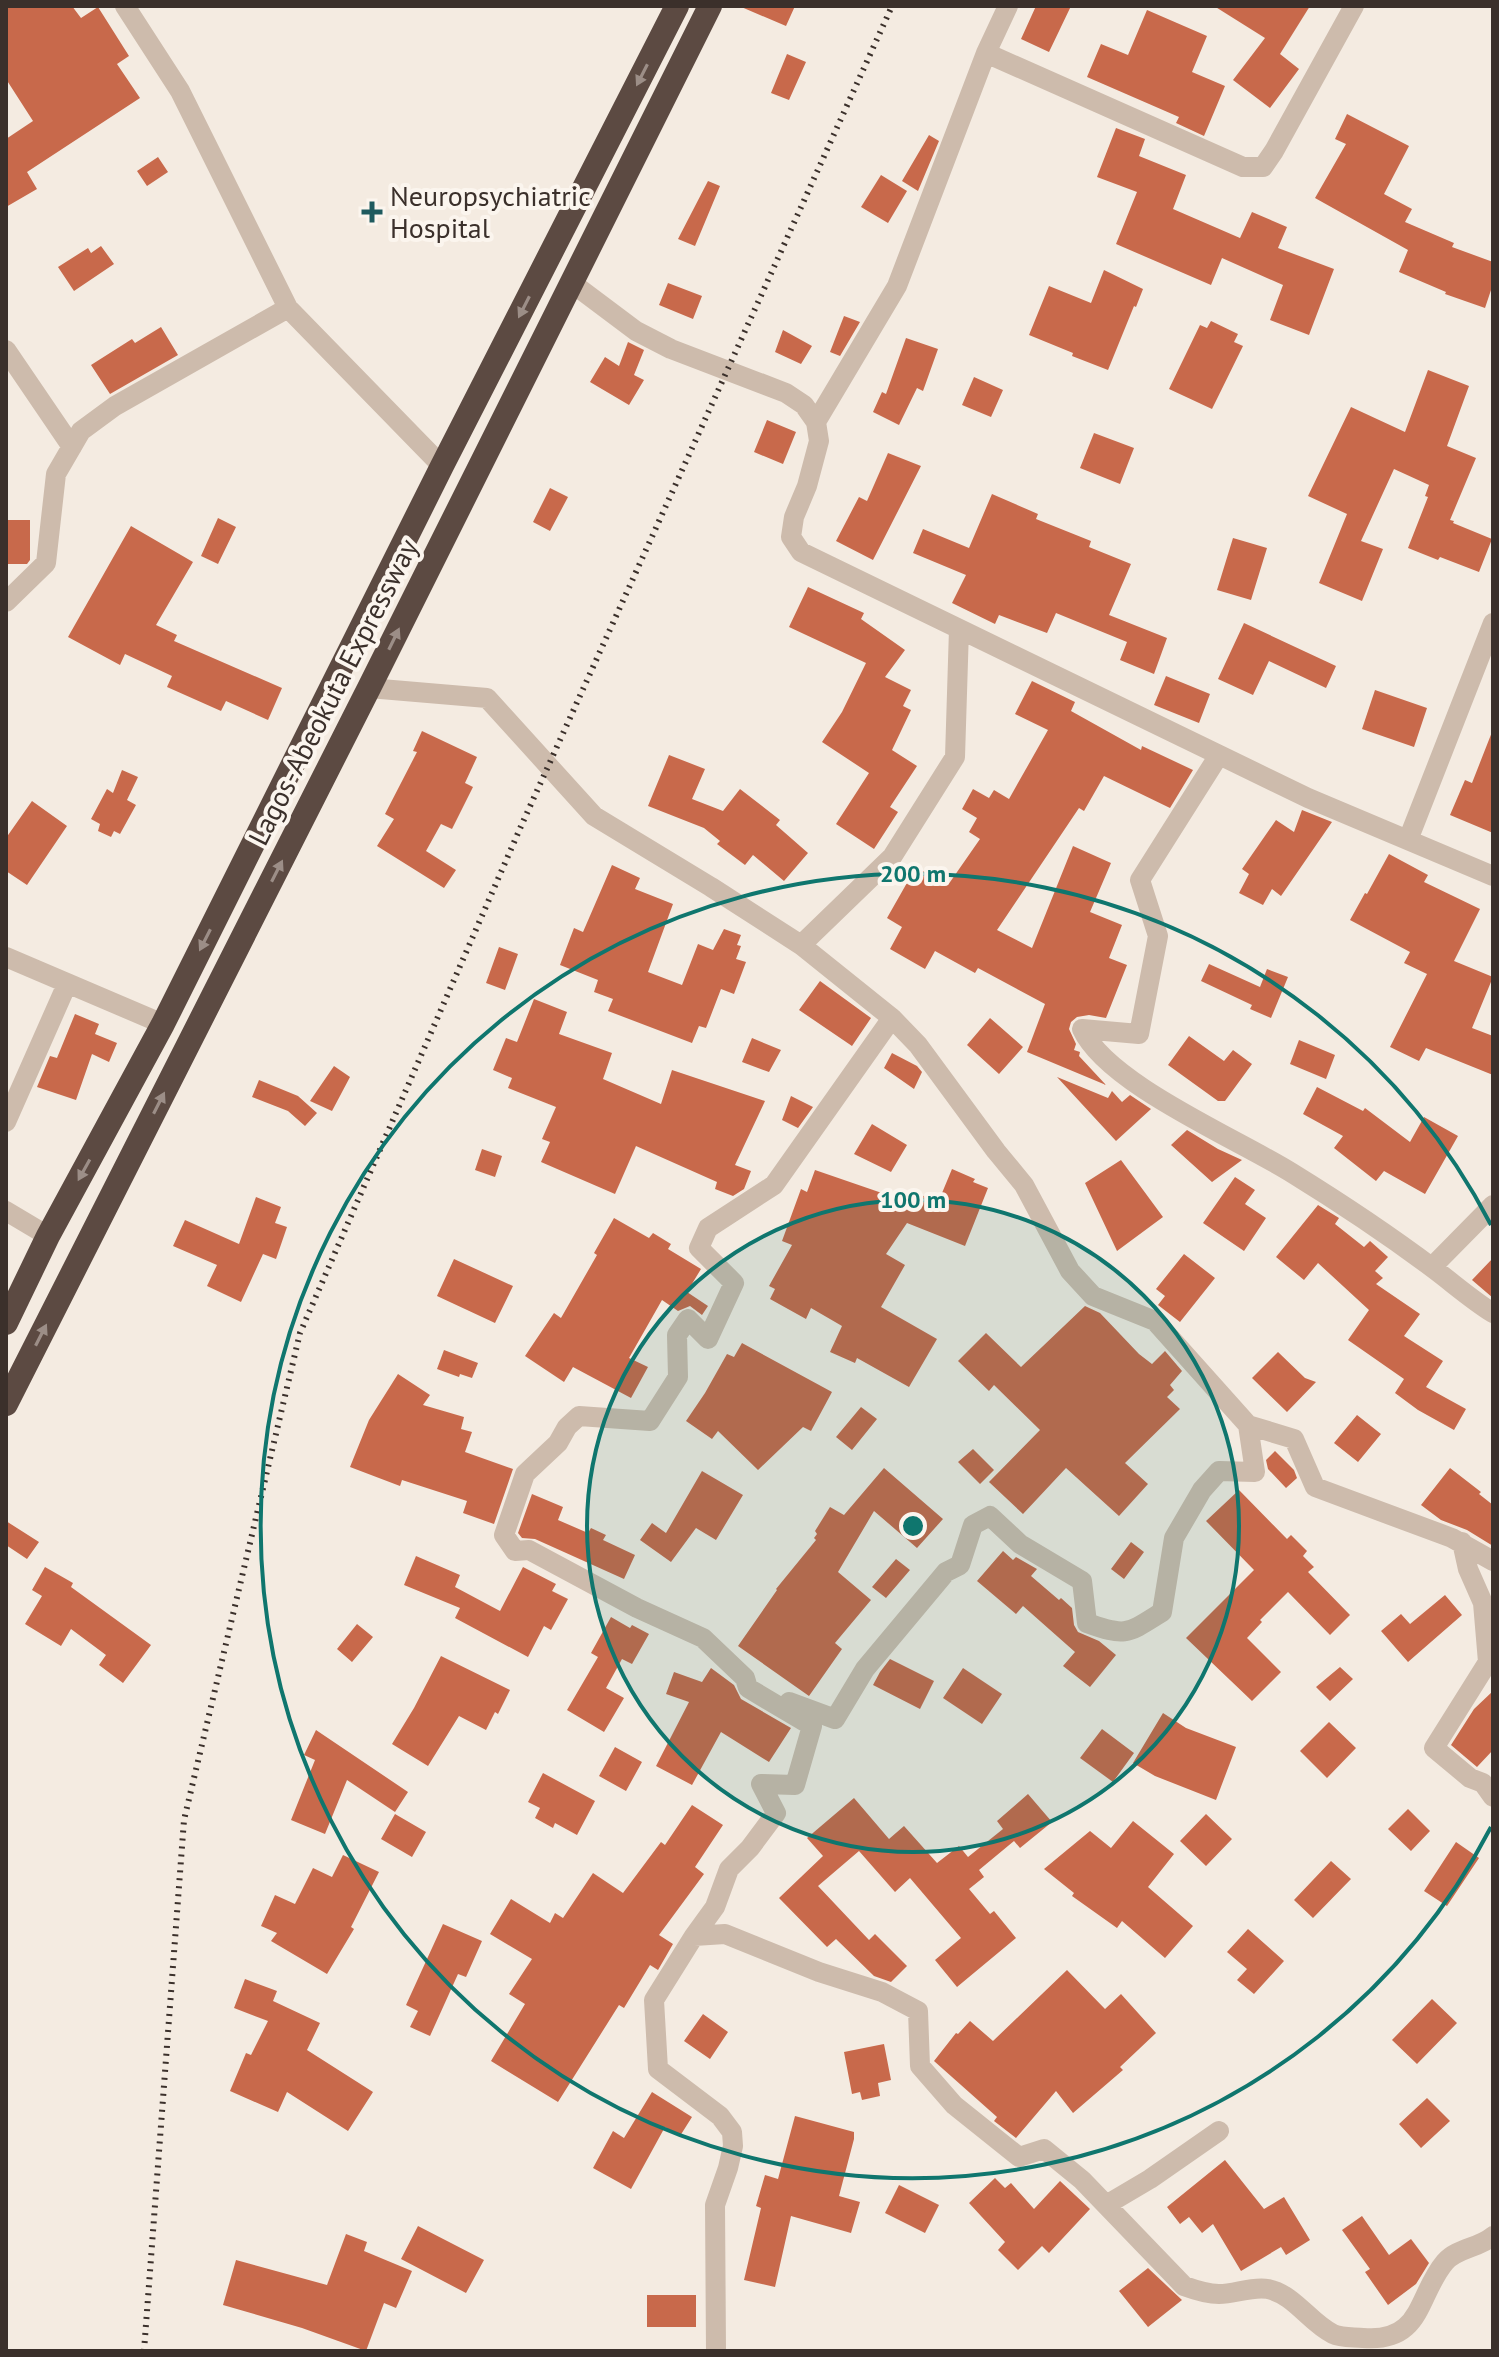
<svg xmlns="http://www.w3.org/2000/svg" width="1499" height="2357" viewBox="0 0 1499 2357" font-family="'PT Sans',sans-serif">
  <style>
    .building { fill: #c8694b }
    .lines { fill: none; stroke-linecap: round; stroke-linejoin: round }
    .minor { stroke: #cdbbac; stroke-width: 20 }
    .highway { stroke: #5c4a42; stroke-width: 24 }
    .rail { stroke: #3b302b; stroke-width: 6; stroke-dasharray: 2 6; stroke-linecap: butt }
    .oneway { fill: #9c8e87 }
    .ring { fill: none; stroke: #0f766e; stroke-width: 4 }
    .poi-dot { fill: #1f5a5e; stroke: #fbf5ee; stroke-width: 3 }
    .labels { text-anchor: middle; stroke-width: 8; stroke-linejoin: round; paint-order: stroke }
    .poi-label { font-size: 28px; fill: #3b302b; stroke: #fbf5ee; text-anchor: start }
    .street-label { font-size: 28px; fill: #3b302b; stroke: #fbf5ee }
    .centre { fill: #0f766e; stroke: #fbf5ee; stroke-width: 4 }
    .ring-label { font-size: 24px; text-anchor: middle; font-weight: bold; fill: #0f766e; stroke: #fbf5ee; stroke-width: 8; stroke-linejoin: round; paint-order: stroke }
  </style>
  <rect width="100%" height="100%" fill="#f4ebe1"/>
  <path class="building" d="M6 6H72L81 18 98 7 129 56 117 64 140 98 27 172 37 189 6 207V139L33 121 6 79Z
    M739 6H795L786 26Z
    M1036 6H1071L1049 52 1021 39Z
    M1214 6H1310L1280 54 1299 69 1270 108 1233 80 1265 38Z
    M1147 10 1207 36 1192 72 1225 86 1204 136 1176 123 1179 117 1087 77 1101 44 1128 55Z
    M787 54 806 62 789 100 771 93Z
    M1347 114 1409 146 1384 194 1412 209 1405 222 1454 243 1452 247 1493 262V284L1485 308 1445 294 1446 292 1399 272 1408 250 1315 198 1346 144 1335 139Z
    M1116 128 1145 139 1139 156 1186 175 1173 209 1240 238 1252 212 1287 227 1278 248 1334 269 1309 335 1270 320 1283 285 1222 258 1211 285 1116 244 1137 192 1097 177Z
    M929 135 939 141 918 191 902 181Z
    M158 157 168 172 147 186 137 171Z
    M881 175 907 191 888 223 861 207Z
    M708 181 720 186 695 246 678 239Z
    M101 246 114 264 74 291 58 267 88 248 91 253Z
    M1104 270 1143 289 1136 307 1134 306 1108 370 1072 356 1073 353 1029 335 1049 286 1091 303Z
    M668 283 702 296 693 319 659 305Z
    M844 316 860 322 840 356 830 352Z
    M1211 321 1238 334 1234 342 1243 346 1212 409 1169 389 1200 325 1207 328Z
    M161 327 178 355 110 394 91 365 132 339 135 343Z
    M783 330 812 346 801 364 775 352Z
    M906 338 938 349 923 391 917 388 899 425 873 412 882 392 886 394Z
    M628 342 644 350 634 375 644 380 629 405 590 382 605 357 619 366Z
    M1428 370 1469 386 1447 446 1476 458 1450 520 1454 521 1453 523 1492 539 1479 572 1440 557 1438 560 1408 548 1428 497 1425 496 1429 485 1394 469 1361 541 1383 549 1362 601 1319 583 1347 514 1308 496 1351 407 1405 432Z
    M974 377 1003 390 991 417 962 405Z
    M767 420 796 432 783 464 754 452Z
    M1094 433 1134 448 1120 484 1080 468Z
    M888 453 921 466 873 560 836 541 859 497 867 501Z
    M550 488 568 497 550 531 533 522Z
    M992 494 1038 514 1036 519 1091 541 1089 547 1131 564 1109 615 1167 638 1154 674 1120 660 1127 642 1056 613 1047 633 999 615 995 624 952 603 966 575 913 553 923 529 969 548Z
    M218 518 236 527 218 564 201 556Z
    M6 520H30V560L27 564H6Z
    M131 526 193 562 156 625 177 635 174 641 282 688 268 720 226 701 221 711 167 687 172 676 125 654 120 665 68 637Z
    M1233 538 1267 548 1251 600 1217 590Z
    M808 587 864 613 861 619 905 650 885 677 911 690 903 706 911 710 892 750 917 766 890 807 898 812 874 849 836 824 869 773 822 742 842 712 866 663 789 627Z
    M1244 623 1336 666 1326 688 1269 661 1253 695 1218 679Z
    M1166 676 1210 694 1199 723 1154 705Z
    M1032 681 1075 702 1071 711 1141 750 1142 746 1193 770 1170 808 1104 776 1084 811 1079 808 997 930 1032 948 1073 846 1111 863 1090 912 1122 925 1109 958 1127 965 1106 1018 1089 1015 1077 1017 1071 1022 1069 1029 1076 1044 1074 1050 1080 1052 1079 1056 1106 1085 1027 1052 1045 1004 978 968 975 973 935 951 925 969 890 949 902 927 887 918 916 867 948 885 980 839 969 832 977 818 962 809 973 789 989 798 994 790 1009 799 1048 730 1015 714Z
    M1375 690 1427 708 1414 747 1362 729Z
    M422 731 477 757 465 783 473 787 452 829 441 824 426 851 456 870 444 888 377 846 394 819 385 814 417 752 413 751Z
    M1492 732H1493V833L1450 815 1465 780 1472 783Z
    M669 755 705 769 692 799 723 811 740 789 780 820 776 825 808 853 784 881 753 855 745 865 717 844 720 841 704 828 648 806Z
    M122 770 138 777 127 800 136 805 120 834 114 831 111 837 98 831 100 824 91 819 107 789 113 793Z
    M32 801 67 826 27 885 6 871V838Z
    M1302 810 1332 822 1281 896 1272 889 1263 905 1239 893 1249 874 1242 869 1276 820 1294 832Z
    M1389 854 1428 875 1424 882 1480 909 1454 961 1493 977 1472 1028 1493 1036V1075L1426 1048 1419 1061 1390 1047 1427 974 1404 963 1410 952 1350 920 1365 893 1367 894Z
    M612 865 640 878 635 889 673 904 648 972 682 985 698 944 713 950 724 929 741 935 737 945 741 946 736 959 746 962 734 994 721 989 706 1028 699 1026 692 1043 608 1011 613 999 594 992 598 980 560 965 574 928 583 932Z
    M499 947 518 954 505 990 486 983Z
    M1209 964 1260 987 1267 969 1288 977 1271 1018 1250 1009 1252 1005 1201 981Z
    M820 981 871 1018 852 1046 799 1010Z
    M534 999 567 1012 559 1034 612 1053 603 1079 661 1104 672 1070 765 1101 735 1165 751 1171 744 1189 733 1196 715 1189 717 1182 636 1146 615 1194 541 1162 550 1142 542 1139 556 1107 508 1088 512 1078 493 1070 506 1038 517 1042Z
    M75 1014 99 1024 95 1034 117 1043 109 1062 92 1054 76 1100 37 1087 50 1056 57 1058Z
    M990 1018 1023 1047 999 1074 967 1045Z
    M1189 1036 1224 1061 1233 1050 1252 1064 1225 1101H1218L1168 1065Z
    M752 1038 781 1050 769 1072 742 1062Z
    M1299 1040 1335 1055 1326 1079 1290 1064Z
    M892 1053 917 1066 922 1072 914 1089 884 1068Z
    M334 1066 350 1077 332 1111 310 1101Z
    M1057 1077 1108 1098 1112 1091 1122 1102 1130 1095 1151 1109 1116 1141Z
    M259 1080 298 1096 317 1113 305 1126 288 1111 252 1097Z
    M1317 1087 1363 1111 1365 1108 1410 1142 1424 1117 1458 1136 1425 1194 1384 1171 1376 1181 1334 1148 1343 1136 1303 1114Z
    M791 1096 813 1107 798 1128 782 1120Z
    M872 1124 907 1145 891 1172 854 1154Z
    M1187 1130 1218 1149 1242 1160 1212 1182 1171 1145Z
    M482 1149 502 1156 495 1177 475 1170Z
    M1121 1160 1163 1217 1117 1251 1085 1183Z
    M952 1169 975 1179 973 1182 988 1188 965 1246 907 1223 886 1254 905 1265 881 1307 937 1339 909 1387 857 1358 855 1363 830 1352 842 1326 811 1308 806 1319 770 1299 775 1289 769 1286 792 1245 782 1241 801 1189 807 1192 815 1170 908 1202 913 1189 937 1205Z
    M1235 1177 1255 1190 1245 1204 1266 1218 1244 1251 1203 1223Z
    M256 1197 281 1207 275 1223 287 1227 276 1259 263 1254 241 1302 207 1286 217 1265 173 1246 185 1220 239 1244Z
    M1318 1205 1339 1218 1335 1224 1364 1247 1370 1241 1388 1257 1375 1271 1383 1278 1376 1284 1420 1314 1404 1336 1443 1361 1426 1387 1466 1409 1454 1430 1418 1410 1395 1393 1404 1379 1348 1340 1369 1310 1318 1263 1304 1280 1276 1257Z
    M614 1218 649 1238 653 1233 671 1244 668 1249 701 1269 687 1292 708 1306 702 1315 690 1306 678 1311 662 1300 629 1358 648 1367 631 1398 573 1367 564 1382 525 1356 554 1313 561 1318 597 1255 594 1253Z
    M1184 1254 1215 1278 1180 1322 1158 1305 1165 1296 1156 1289Z
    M1493 1258V1298L1472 1280Z
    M454 1259 513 1286 495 1323 437 1296Z
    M1085 1306 1100 1313 1139 1354 1152 1364 1165 1351 1182 1371 1170 1385 1174 1390 1167 1397 1180 1409 1125 1463 1148 1484 1119 1516 1066 1468 1023 1514 989 1482 1040 1430 994 1385 989 1391 958 1361 986 1333 1021 1367Z
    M742 1343 832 1392 811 1431 803 1427 758 1470 718 1431 712 1439 686 1421 705 1393 727 1354 734 1357Z
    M444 1350 478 1363 472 1378 460 1374 459 1377 437 1369Z
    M1278 1352 1305 1378 1316 1382 1287 1412 1252 1378Z
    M398 1374 430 1395 423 1405 464 1417 461 1429 472 1432 465 1452 513 1469 494 1524 463 1513 467 1501 402 1480 400 1486 350 1467 369 1420Z
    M861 1407 877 1419 852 1450 836 1437Z
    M1357 1415 1381 1434 1358 1462 1334 1443Z
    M973 1449 994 1470 980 1484 958 1462Z
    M1275 1451 1294 1470 1297 1478 1286 1488 1268 1469 1266 1460Z
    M884 1468 943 1519 917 1548 874 1511 838 1572 871 1600 835 1643 842 1649 809 1696 738 1646 777 1590 776 1589 816 1540 814 1538 817 1534 815 1531 830 1507 844 1515Z
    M1450 1468 1481 1492 1479 1494 1493 1505V1546L1467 1530 1441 1520 1421 1505Z
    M702 1471 743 1495 716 1540 696 1528 671 1562 640 1540 652 1523 666 1533Z
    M1239 1490 1287 1539 1291 1535 1307 1551 1303 1556 1314 1567 1308 1572 1350 1615 1330 1635 1288 1592 1260 1620 1262 1622 1247 1638 1281 1672 1252 1701 1186 1638 1254 1570 1206 1521Z
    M532 1494 563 1507 558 1520 588 1533 591 1528 606 1535 603 1540 635 1555 624 1579 535 1539 522 1538 518 1533Z
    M6 1521 39 1542 27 1559 6 1545Z
    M1131 1542 1144 1552 1124 1579 1111 1569Z
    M1003 1551 1013 1560 1016 1557 1037 1569 1031 1576 1059 1600 1061 1598 1072 1608 1074 1625 1078 1632 1099 1641 1116 1655 1090 1687 1063 1666 1075 1652 1023 1606 1016 1614 977 1581Z
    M416 1556 460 1575 455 1587 500 1611 523 1567 556 1584 552 1591 568 1599 551 1630 544 1626 528 1657 455 1618 460 1608 404 1585Z
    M896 1559 910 1570 886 1598 872 1587Z
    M45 1567 73 1583 71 1587 151 1645 123 1683 99 1665 106 1655 71 1629 61 1646 25 1624 42 1596 32 1590Z
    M1445 1595 1462 1615 1408 1662 1381 1631 1401 1614 1410 1624Z
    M611 1617 630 1628 632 1625 649 1634 632 1664 622 1659 606 1688 624 1698 604 1732 567 1710 598 1657 591 1653Z
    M357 1624 373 1637 352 1662 337 1649Z
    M441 1656 510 1690 498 1714 495 1712 486 1730 459 1716 428 1766 392 1744 414 1708Z
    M890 1659 934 1681 920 1709 873 1685 880 1672Z
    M1340 1667 1353 1679 1330 1701 1316 1687Z
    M711 1668 734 1685 741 1699 791 1728 769 1762 721 1732 692 1785 656 1766 689 1702 666 1694 674 1672 702 1682Z
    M963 1668 1002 1694 982 1724 943 1698Z
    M1493 1691V1750L1477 1767 1451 1745 1474 1709Z
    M1163 1713 1186 1728 1236 1747 1216 1800 1155 1776 1133 1763Z
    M1329 1722 1356 1748 1327 1778 1300 1751Z
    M1102 1729 1134 1753 1113 1782 1080 1758Z
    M316 1730 408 1792 395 1812 347 1780 325 1834 291 1820 315 1760 304 1755Z
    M615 1747 642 1762 626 1791 599 1776Z
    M543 1773 595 1801 577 1835 555 1823 553 1828 535 1818 540 1808 528 1802Z
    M1028 1794 1052 1822 1020 1848 1014 1841 979 1870 984 1877 969 1889 990 1914 994 1911 1016 1938 957 1987 935 1960 961 1938 910 1878 895 1892 859 1851 818 1886 869 1940 875 1934 907 1966 891 1982 874 1976 836 1939 827 1947 779 1898 823 1856 807 1838 854 1798 889 1839 904 1826 937 1863 959 1846 968 1857 1003 1829 997 1821Z
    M692 1805 723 1825 695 1867 704 1874 659 1935 673 1944 658 1970 650 1965 624 2008 619 2005 558 2102 491 2061 525 2004 509 1994 532 1959 490 1934 511 1899 550 1923 555 1913 563 1918 593 1873 623 1893 661 1842 665 1845Z
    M1408 1809 1430 1831 1411 1851 1388 1829Z
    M395 1814 426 1832 412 1857 381 1839Z
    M1206 1814 1232 1839 1206 1866 1180 1841Z
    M1133 1821 1174 1854 1148 1887 1193 1926 1165 1958 1122 1921 1117 1928 1072 1896 1074 1893 1044 1869 1090 1831 1111 1848Z
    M1456 1842 1479 1858 1447 1906 1424 1891Z
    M343 1855 379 1872 351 1927 354 1929 327 1974 271 1941 277 1933 261 1926 275 1895 295 1904 313 1868 332 1877Z
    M1331 1861 1351 1879 1313 1918 1294 1900Z
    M443 1924 482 1941 466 1977 458 1974 430 2036 410 2027 418 2011 406 2005Z
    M1248 1929 1284 1961 1254 1994 1237 1980 1247 1969 1227 1952Z
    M1067 1970 1105 2009 1121 1994 1156 2033 1120 2067 1123 2070 1073 2113 1056 2091 1016 2138 994 2121 997 2117 934 2061 956 2033 958 2034 970 2021 993 2041Z
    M245 1979 277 1991 273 2001 320 2023 307 2050 373 2092 348 2131 287 2092 278 2112 230 2091 246 2053 251 2055 268 2021 234 2008Z
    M1432 1999 1457 2023 1417 2064 1392 2040Z
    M703 2014 728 2032 710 2059 684 2041Z
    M884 2044 891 2080 878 2083 880 2096 862 2100 860 2092 852 2094 844 2052Z
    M652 2092 692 2117 680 2136 665 2127 631 2189 593 2168 613 2131 624 2138Z
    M1427 2098 1450 2121 1421 2148 1399 2124Z
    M795 2116 854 2132V2139L839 2196 860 2202 851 2233 791 2216 775 2287 744 2280 761 2208 756 2206 765 2175 778 2179Z
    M1225 2160 1264 2209 1284 2197 1310 2240 1286 2255 1281 2247 1241 2271 1213 2224 1202 2233 1189 2217 1180 2224 1167 2207Z
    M995 2178 1005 2188 1011 2183 1034 2209 1060 2181 1090 2209 1049 2253 1042 2246 1018 2270 998 2250 1005 2242 969 2203Z
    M899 2185 939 2205 925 2233 885 2213Z
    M1362 2216 1389 2255 1411 2239 1429 2263 1416 2284 1388 2305 1365 2272 1370 2269 1342 2230Z
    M418 2226 484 2260 466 2293 401 2259Z
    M346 2234 367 2242 364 2251 412 2271 396 2308 384 2303 366 2351 302 2328 223 2305 236 2260 327 2285Z
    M1148 2268 1182 2300 1148 2327 1119 2291Z
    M647 2295H696V2327H647Z"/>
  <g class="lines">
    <path class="minor" d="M125 6 180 91 288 308 442 466
      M986 53 1243 167H1263L1274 151 1354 6
      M572 283 636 331 671 349 786 393 804 405 816 422 819 441 807 486 794 517 791 537 801 552 1308 798 1493 876
      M6 350 72 447
      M816 422 897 286 986 53 1008 6
      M6 602 46 563 56 474 81 431 115 406 288 308
      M369 688 487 698 594 816 711 887 801 945 892 1018 918 1045 996 1151 1024 1185 1070 1271 1093 1296 1155 1321 1248 1425 1294 1439 1315 1487 1452 1538 1493 1561
      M1219 755 1140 880 1158 936 1139 1034 1082 1029C1107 1084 1238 1139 1292 1173 1339 1202 1390 1236 1434 1269 1454 1284 1472 1300 1493 1313
      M1408 840 1493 623
      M801 945 892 857 955 757 959 629
      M6 957 163 1024
      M6 1122 67 984
      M6 1211 48 1236
      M1432 1267 1493 1205
      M1462 1542 1468 1569 1483 1603 1488 1662 1434 1748 1470 1778 1483 1783 1493 1797
      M789 1702 835 1719 865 1669 946 1572 960 1565 973 1525 990 1516 1020 1544 1082 1581 1087 1623C1126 1637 1127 1634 1162 1612L1174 1538 1202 1490 1219 1471 1255 1472 1248 1425
      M694 1936 725 1934 819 1972 882 1992 918 2011 920 2066 954 2105 1019 2157 1044 2149 1082 2180 1184 2286C1195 2290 1207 2294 1219 2294 1235 2294 1252 2286 1268 2289 1295 2295 1309 2322 1333 2334 1341 2338 1353 2337 1363 2338 1423 2343 1417 2295 1445 2262 1457 2248 1479 2248 1493 2236
      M1106 2205 1150 2179 1219 2131
      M716 2351 715 2205 728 2168 733 2146 732 2132 720 2116 658 2069 654 2000 694 1936 715 1907 729 1869 750 1848 776 1813 761 1784 795 1785 812 1726 748 1688 745 1678 703 1638 637 1608 529 1550 515 1551 504 1535 525 1474 558 1443 567 1427 579 1416 650 1421 678 1377 677 1335 688 1319 708 1339 734 1283 699 1248 708 1228 774 1185 892 1018"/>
    <path class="highway" d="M6 1323 48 1236 163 1024 442 466 677 6
      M6 1404 369 688 710 6"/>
    <path class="rail" d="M144 2351 184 1820 300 1333 522 824 892 6"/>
  </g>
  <defs><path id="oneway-solid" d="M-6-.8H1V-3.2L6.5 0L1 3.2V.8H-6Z" transform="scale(2)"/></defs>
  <g class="oneway">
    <use href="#oneway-solid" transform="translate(642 75) rotate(117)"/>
    <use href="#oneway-solid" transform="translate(524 307) rotate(117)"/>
    <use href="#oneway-solid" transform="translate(394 639) rotate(-64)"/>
    <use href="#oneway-solid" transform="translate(277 871) rotate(-63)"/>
    <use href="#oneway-solid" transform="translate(205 940) rotate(117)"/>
    <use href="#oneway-solid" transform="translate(159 1103) rotate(-63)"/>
    <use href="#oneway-solid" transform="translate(84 1170) rotate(119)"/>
    <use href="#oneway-solid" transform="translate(41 1335) rotate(-63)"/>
  </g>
  <circle cx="913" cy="1526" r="326" fill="#0f766e" fill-opacity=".12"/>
  <g class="ring">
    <circle cx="913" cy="1526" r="326"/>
    <path d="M1491 1827A652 652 0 1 1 1491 1225"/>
  </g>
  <path class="poi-dot" d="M368 200h8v8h8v8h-8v8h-8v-8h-8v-8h8z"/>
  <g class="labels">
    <g class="poi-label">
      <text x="390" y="206">Neuropsychiatric<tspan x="390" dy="32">Hospital</tspan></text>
    </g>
    <g class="street-label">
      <text transform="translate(333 692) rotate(-63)" y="10">Lagos-Abeokuta Expressway</text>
    </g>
  </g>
  <circle cx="913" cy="1526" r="12" class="centre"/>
  <g class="ring-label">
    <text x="913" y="882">200 m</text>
    <text x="913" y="1208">100 m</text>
  </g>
  <rect width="1499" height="2357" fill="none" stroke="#3b302b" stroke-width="16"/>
</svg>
